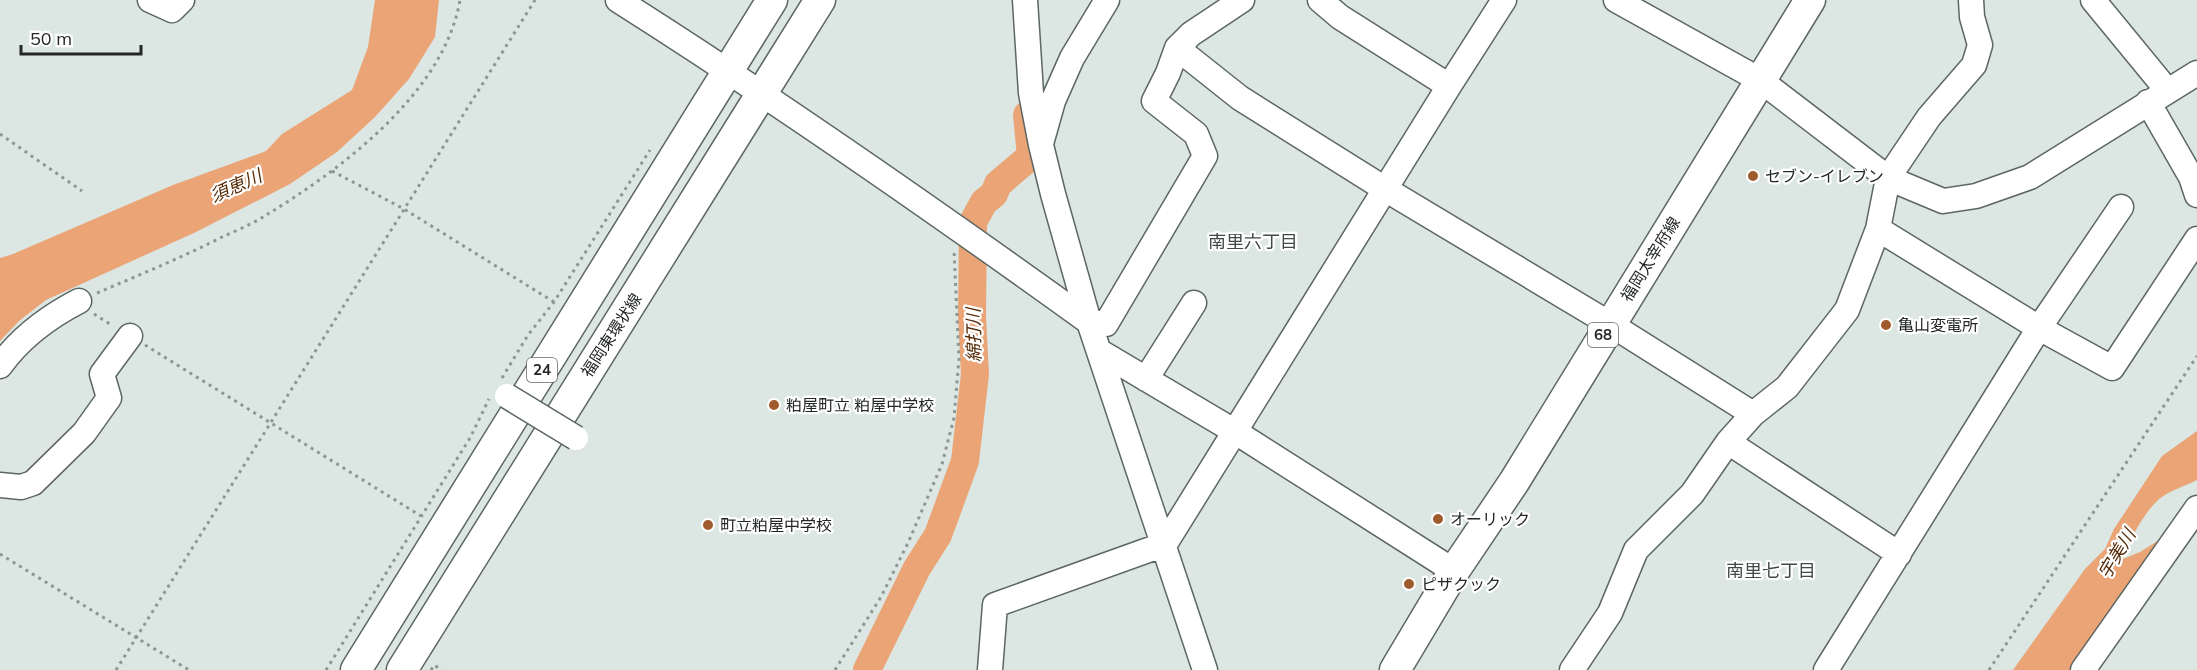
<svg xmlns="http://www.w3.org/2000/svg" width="2197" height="670" viewBox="0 0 2197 670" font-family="Mulish,'Noto Sans JP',sans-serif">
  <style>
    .water { fill: #eaa476 }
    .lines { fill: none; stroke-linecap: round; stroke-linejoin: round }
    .river { stroke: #eaa476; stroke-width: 28 }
    .minor-casing { stroke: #5c6663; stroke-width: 27 }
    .major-casing { stroke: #5c6663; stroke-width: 33 }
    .path { stroke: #8e9693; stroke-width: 3; stroke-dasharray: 3 4.5; stroke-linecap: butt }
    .minor { stroke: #fff; stroke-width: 24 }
    .major { stroke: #fff; stroke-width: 30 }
    .minor-bridge-casing { stroke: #5c6663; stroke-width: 27; stroke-linecap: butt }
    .minor-bridge { stroke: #fff; stroke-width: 24 }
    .poi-dot { fill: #9f5b2b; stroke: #fff; stroke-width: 2 }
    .labels { text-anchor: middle; stroke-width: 4.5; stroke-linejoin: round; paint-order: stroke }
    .shield { fill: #fff; stroke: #656867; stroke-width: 1.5 }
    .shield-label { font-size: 15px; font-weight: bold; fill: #232726 }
    .poi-label { font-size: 16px; fill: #232726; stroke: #fff; text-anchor: start }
    .street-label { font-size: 16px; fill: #232726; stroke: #fff }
    .water-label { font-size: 18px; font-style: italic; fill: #562a06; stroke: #fff }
    .neighbourhood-label { font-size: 18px; fill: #424a48; stroke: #fff }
  </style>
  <rect width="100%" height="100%" fill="#dce7e3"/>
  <path class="water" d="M375 0H439L435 37 409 79 375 117 337 152 290 184 196 232 46 300 19 321 0 341V258L13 254 173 185 266 151 282 134 352 90 368 47Z
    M2197 431V480C2185 486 2169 491 2159 499 2143 514 2130 539 2123 559L2140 552 2167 535 2084 649 2070 670H2013L2085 569 2105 549 2114 529 2162 456Z"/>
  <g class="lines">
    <path class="river" d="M867 670 917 568 938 535 965 461 975 374 972 317 973 222 984 202 994 194 998 184 1031 156 1027 115"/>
    <defs>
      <path id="minor" d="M150 0 172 10 182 0
        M618 0C779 102 935 211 1089 322L1106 324 1205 156 1196 134 1154 101 1168 73 1177 48 1191 34 1242 0
        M1025 0 1031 93 1041 145 1053 194 1089 322 1205 670
        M1320 0 1340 17 1449 86
        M1616 0 1760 80 1888 178 1943 201 1976 196 2030 177 2197 73
        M2093 0 2167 90
        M1177 48 1240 98 1385 189 1610 324 1753 414
        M2148 102 2191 177 2197 195
        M1042 140 1053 101 1072 58 1107 0
        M2121 207 2039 328 2112 368 2197 239
        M1099 351 1234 431 1454 571
        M0 366C20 338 48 317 79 301
        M1146 379 1194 303
        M1728 442 1899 554
        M0 485 21 487 33 483 84 433 109 398 102 374 130 336
        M990 670 995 605 1165 544 1449 86 1504 0
        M1572 670 1610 613 1636 550 1692 494 1728 442 1753 414 1787 387 1847 310 1878 229 1888 178 1929 117 1974 65 1980 45 1972 17 1971 0
        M1826 670 2039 328 1878 229
        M2083 670 2197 508"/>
      <path id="major" d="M356 670 772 0
        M402 670 820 0
        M1395 670 1454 571 1514 482 1810 0"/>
    </defs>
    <use href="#minor" class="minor-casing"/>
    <use href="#major" class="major-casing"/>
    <path class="path" d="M0 134 82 191
      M332 171 404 209 554 302
      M97 293C139 275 181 258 222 237 235 231 250 225 263 217 339 171 444 94 460 0
      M94 314 113 326
      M145 345 421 516
      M502 378 528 335 554 302 650 150
      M0 554 189 670
      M116 670 535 0
      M326 670 470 438 489 399
      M431 670 434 665 442 670
      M835 670 881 597 908 543 942 464 954 418 959 359 954 250
      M1989 670 2197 356"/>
    <use href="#minor" class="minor"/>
    <use href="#major" class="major"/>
    <defs>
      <path id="minor-bridge" d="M507 396 576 438"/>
    </defs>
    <use href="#minor-bridge" class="minor-bridge-casing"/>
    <use href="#minor-bridge" class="minor-bridge"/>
  </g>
  <g class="poi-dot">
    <circle cx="1753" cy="176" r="6"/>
    <circle cx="1886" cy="325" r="6"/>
    <circle cx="774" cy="405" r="6"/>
    <circle cx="1438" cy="519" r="6"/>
    <circle cx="708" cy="525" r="6"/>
    <circle cx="1409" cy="584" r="6"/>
  </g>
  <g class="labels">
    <g class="shield">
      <rect x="1588" y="323" width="30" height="24" rx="4.5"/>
      <rect x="527" y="358" width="30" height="24" rx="4.5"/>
    </g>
    <g class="shield-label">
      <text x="1603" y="340">68</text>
      <text x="542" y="375">24</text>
    </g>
    <g class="poi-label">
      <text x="1765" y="182">セブン-イレブン</text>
      <text x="1898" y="331">亀山変電所</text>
      <text x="786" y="411">粕屋町立 粕屋中学校</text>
      <text x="1450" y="525">オーリック</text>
      <text x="720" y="531">町立粕屋中学校</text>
      <text x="1421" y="590">ピザクック</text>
    </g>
    <g class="street-label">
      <text transform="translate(1650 259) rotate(-58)" y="6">福岡太宰府線</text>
      <text transform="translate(611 335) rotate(-57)" y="6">福岡東環状線</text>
    </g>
    <g class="water-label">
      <text transform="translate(236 186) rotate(-24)" y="6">須恵川</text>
      <text transform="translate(974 335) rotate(-91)" y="6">綿打川</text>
      <text transform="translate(2117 554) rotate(-59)" y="6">宇美川</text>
    </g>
    <g class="neighbourhood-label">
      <text x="1253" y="248">南里六丁目</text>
      <text x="1771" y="577">南里七丁目</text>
    </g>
  </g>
  <path d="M21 45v9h120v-9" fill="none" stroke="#232726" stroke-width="3"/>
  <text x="30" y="45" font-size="18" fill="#232726" stroke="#ffffff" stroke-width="4.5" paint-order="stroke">50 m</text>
</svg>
